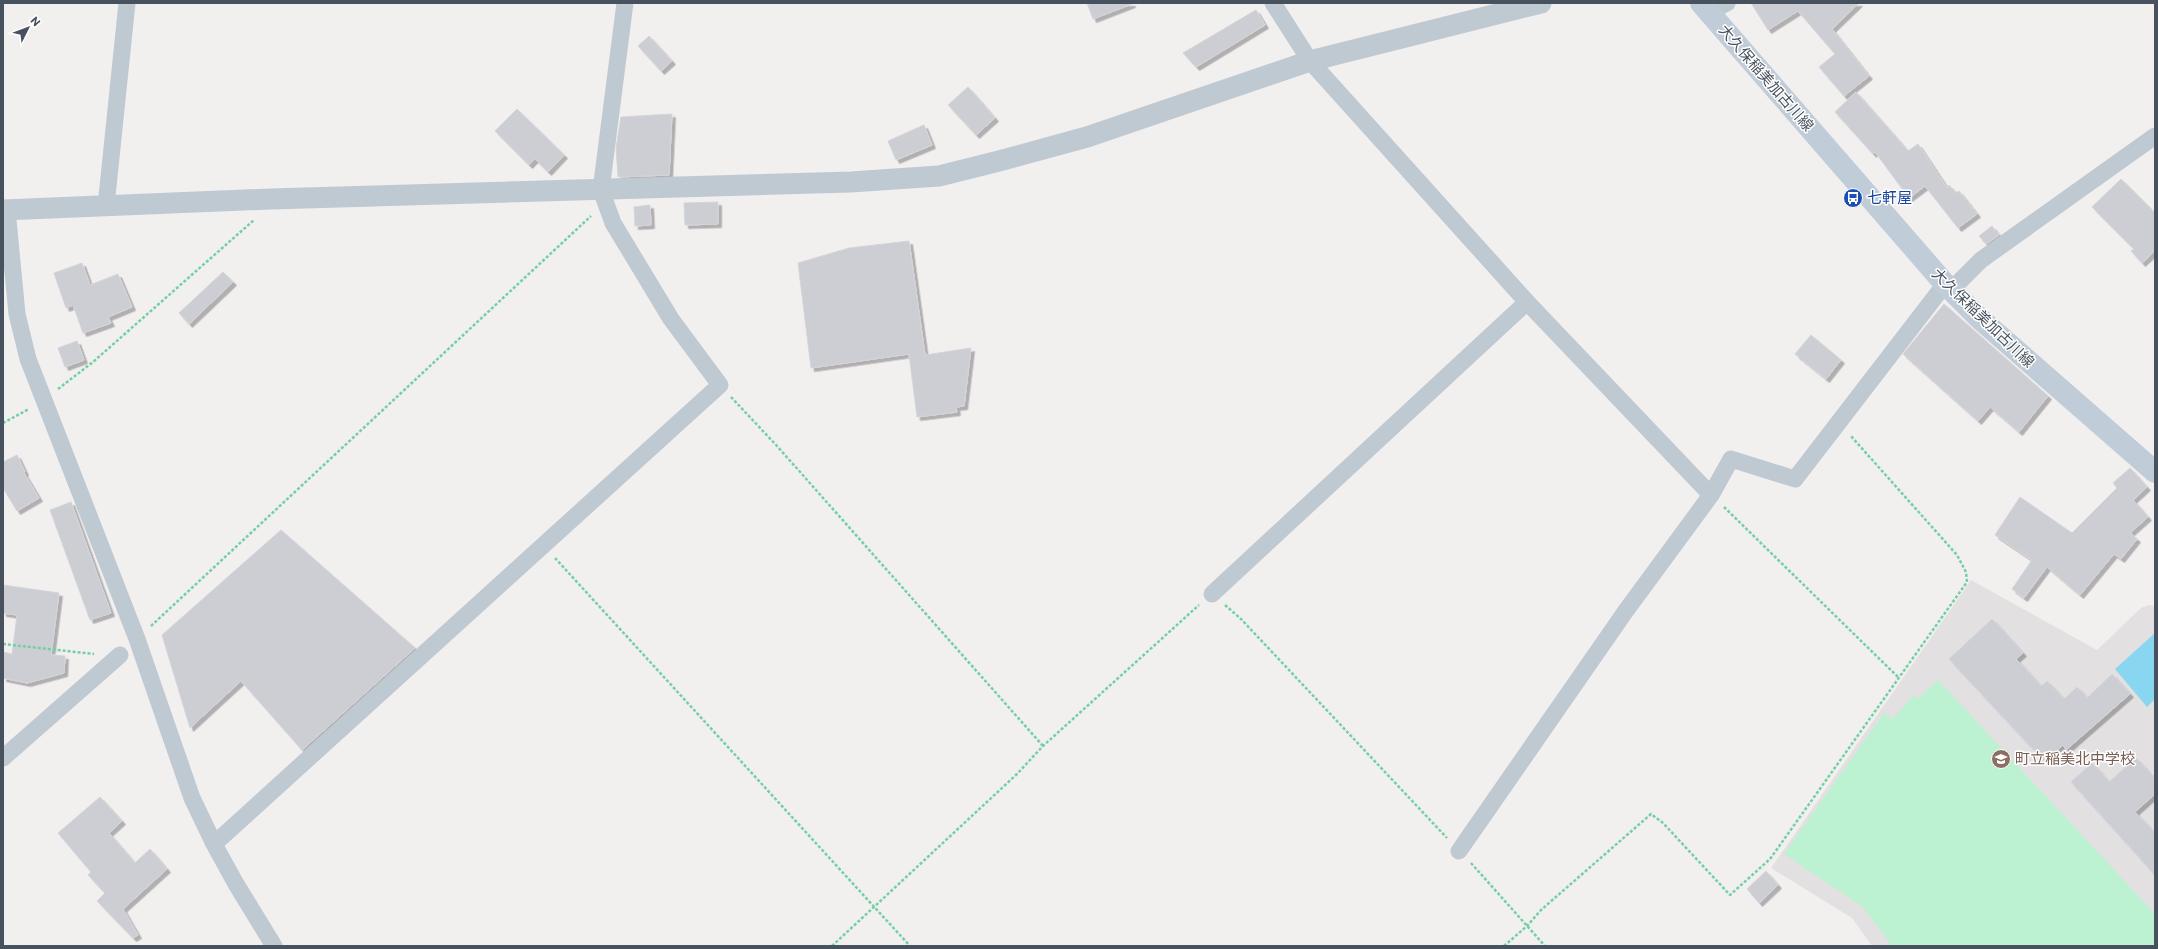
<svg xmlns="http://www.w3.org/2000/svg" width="2158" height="949" viewBox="0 0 2158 949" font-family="Commissioner,'Noto Sans JP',sans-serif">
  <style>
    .education { fill: #e3e0e1 }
    .green { fill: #bcf1d2 }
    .water { fill: #88d6ef }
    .building { fill: #ccced4; stroke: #d3d5db; filter: url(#shadow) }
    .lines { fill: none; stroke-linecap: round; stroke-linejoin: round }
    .path { stroke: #73d0a5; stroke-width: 2.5; stroke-dasharray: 3 2; stroke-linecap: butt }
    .minor { stroke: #bfc9d2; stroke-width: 17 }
    .tertiary { stroke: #bfc9d2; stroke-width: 21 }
    .secondary { stroke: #c1ccd9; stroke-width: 22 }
    .labels { text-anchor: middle; stroke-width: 3; stroke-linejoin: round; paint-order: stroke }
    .street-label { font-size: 15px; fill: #47525e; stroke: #fff }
    .transit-label { font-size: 15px; fill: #164399; stroke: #fff; text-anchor: start }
    .education-label { font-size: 15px; fill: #785e54; stroke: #fff; text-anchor: start }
  </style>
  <defs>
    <filter id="shadow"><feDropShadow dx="3.5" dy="3.5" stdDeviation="0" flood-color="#0004"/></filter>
  </defs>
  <rect width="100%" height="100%" fill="#f2efef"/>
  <path class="education" d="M1971 580 2097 650 2141 608 2149 605 2155 606V946H1872L1852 918 1771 868Z"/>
  <path class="green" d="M1938 680 2155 914V946H1892L1863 907 1784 854 1884 713 1893 719 1914 695 1918 699Z"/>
  <path class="water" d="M2155 633V699L2147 707 2115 669Z"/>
  <path class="building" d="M1087 3H1132V4L1093 19Z
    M1751 3H1859L1832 29 1869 76 1844 96 1819 67 1835 54 1798 11 1768 30Z
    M1256 10 1265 25 1196 67 1183 53Z
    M649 36 672 61 661 71 638 46Z
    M968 87 995 118 976 135 948 105Z
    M1856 92 1908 151 1918 144 1947 188 1949 185 1956 193 1959 191 1977 214 1958 228 1925 186 1909 198 1875 152 1873 154 1835 112Z
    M517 109 564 155 548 172 535 159 529 165 495 131Z
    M672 114 669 175 618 177 616 148 621 117Z
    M924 125 932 145 896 160 888 141Z
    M2121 179 2155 213V251L2142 263 2131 251 2134 249 2092 207Z
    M718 202V224L685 225 684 203Z
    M650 205 651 225 635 226 634 207Z
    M1992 226 1999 235 1986 244 1979 236Z
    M909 241 925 355 971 348 964 406 956 407 957 412 917 417 909 354 811 368 798 263 849 248Z
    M82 263 90 285 118 274 132 307 108 317 111 323 83 333 73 305 66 308 54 273Z
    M223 272 233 282 189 324 179 313Z
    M1944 304 2048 396 2019 432 1990 407 1978 421 1903 354Z
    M1811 335 1841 360 1826 379 1795 354Z
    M77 341 84 360 65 367 58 348Z
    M17 455 25 472 24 473 39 498 17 511 3 488V462Z
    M2130 468 2147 487 2133 500 2148 517 2130 533 2137 539 2121 559 2114 554 2080 595 2047 567 2024 598 2012 589 2032 560 1995 535 2020 497 2072 533 2117 488 2113 483Z
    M71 502 111 613 90 620 50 510Z
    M281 530 415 648 302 750 241 681 190 728 162 635Z
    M3 585 59 593 51 655 65 656 64 673 27 683 3 678V652L12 654 17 615 3 613Z
    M1992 619 2023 653 2016 659 2041 686 2047 681 2064 699 2077 687 2087 698 2112 674 2130 694 2066 750 2063 745 2045 762 1949 659Z
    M2136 758 2155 779V794L2135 812 2155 833V875L2071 782 2092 763 2109 782Z
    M100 797 122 821 109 833 135 863 150 849 167 869 123 909 138 935 133 938 97 901 105 893 88 875 91 872 58 833Z
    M1766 871 1778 885 1759 903 1747 889Z"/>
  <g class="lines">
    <path class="path" d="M58 389 93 362 254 220
      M731 397 777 446 1043 746
      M3 423 29 409
      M1724 507 1898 677
      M555 558 910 946
      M1225 605 1241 619 1447 838
      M151 626 591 216
      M3 644 94 654
      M1471 863 1545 946
      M832 946 1017 774 1043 746 1199 605
      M1504 946 1527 926 1541 910 1651 814 1663 823 1730 895 1770 859 1967 582 1966 572 1957 555 1850 435"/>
    <path class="minor" d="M1273 3 1310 61 1527 302 1711 495
      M1709 12 1727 3
      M106 206 127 3
      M7 210 17 314 28 359 137 639 192 798 214 844 236 884 274 946
      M1951 290 1981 260 2155 136
      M1212 594 1527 302
      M3 758 120 655
      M214 844 720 385 671 319 613 223 601 190 625 3
      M1459 851 1625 612 1711 495 1731 459 1795 479 1945 284"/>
    <path class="tertiary" d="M3 210 271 199 851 182 939 176 999 161 1087 137 1310 61 1541 3"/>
    <path class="secondary" d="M1701 3 1945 284 1979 318 2155 472"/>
  </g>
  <defs>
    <symbol id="bus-disc" viewBox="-11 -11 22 22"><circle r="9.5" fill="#1a4fb4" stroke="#fff"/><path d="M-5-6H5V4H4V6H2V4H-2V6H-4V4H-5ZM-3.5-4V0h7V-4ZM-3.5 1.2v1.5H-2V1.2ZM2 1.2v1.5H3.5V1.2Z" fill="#fff"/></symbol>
    <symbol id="school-disc" viewBox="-11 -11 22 22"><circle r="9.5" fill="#8d6e63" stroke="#fff"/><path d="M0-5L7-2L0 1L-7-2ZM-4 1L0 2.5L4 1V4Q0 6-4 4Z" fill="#fff"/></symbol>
  </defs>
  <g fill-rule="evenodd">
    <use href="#bus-disc" x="1842" y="187" width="22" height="22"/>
    <use href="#school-disc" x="1990" y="748" width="22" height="22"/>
  </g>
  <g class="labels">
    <g class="street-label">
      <text transform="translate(1766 78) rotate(49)" y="5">大久保稲美加古川線</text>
      <text transform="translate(1983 318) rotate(44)" y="5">大久保稲美加古川線</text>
    </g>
    <g class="transit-label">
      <text x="1867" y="203">七軒屋</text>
    </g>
    <g class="education-label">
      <text x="2015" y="764">町立稲美北中学校</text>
    </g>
  </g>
  <rect width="2158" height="949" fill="none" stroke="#47525e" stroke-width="8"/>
  <g transform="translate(28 28) rotate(48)" stroke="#ffffff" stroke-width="3" paint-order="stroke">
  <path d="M0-3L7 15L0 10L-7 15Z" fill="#47525e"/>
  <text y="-6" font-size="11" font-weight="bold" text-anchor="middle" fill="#47525e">N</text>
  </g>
</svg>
